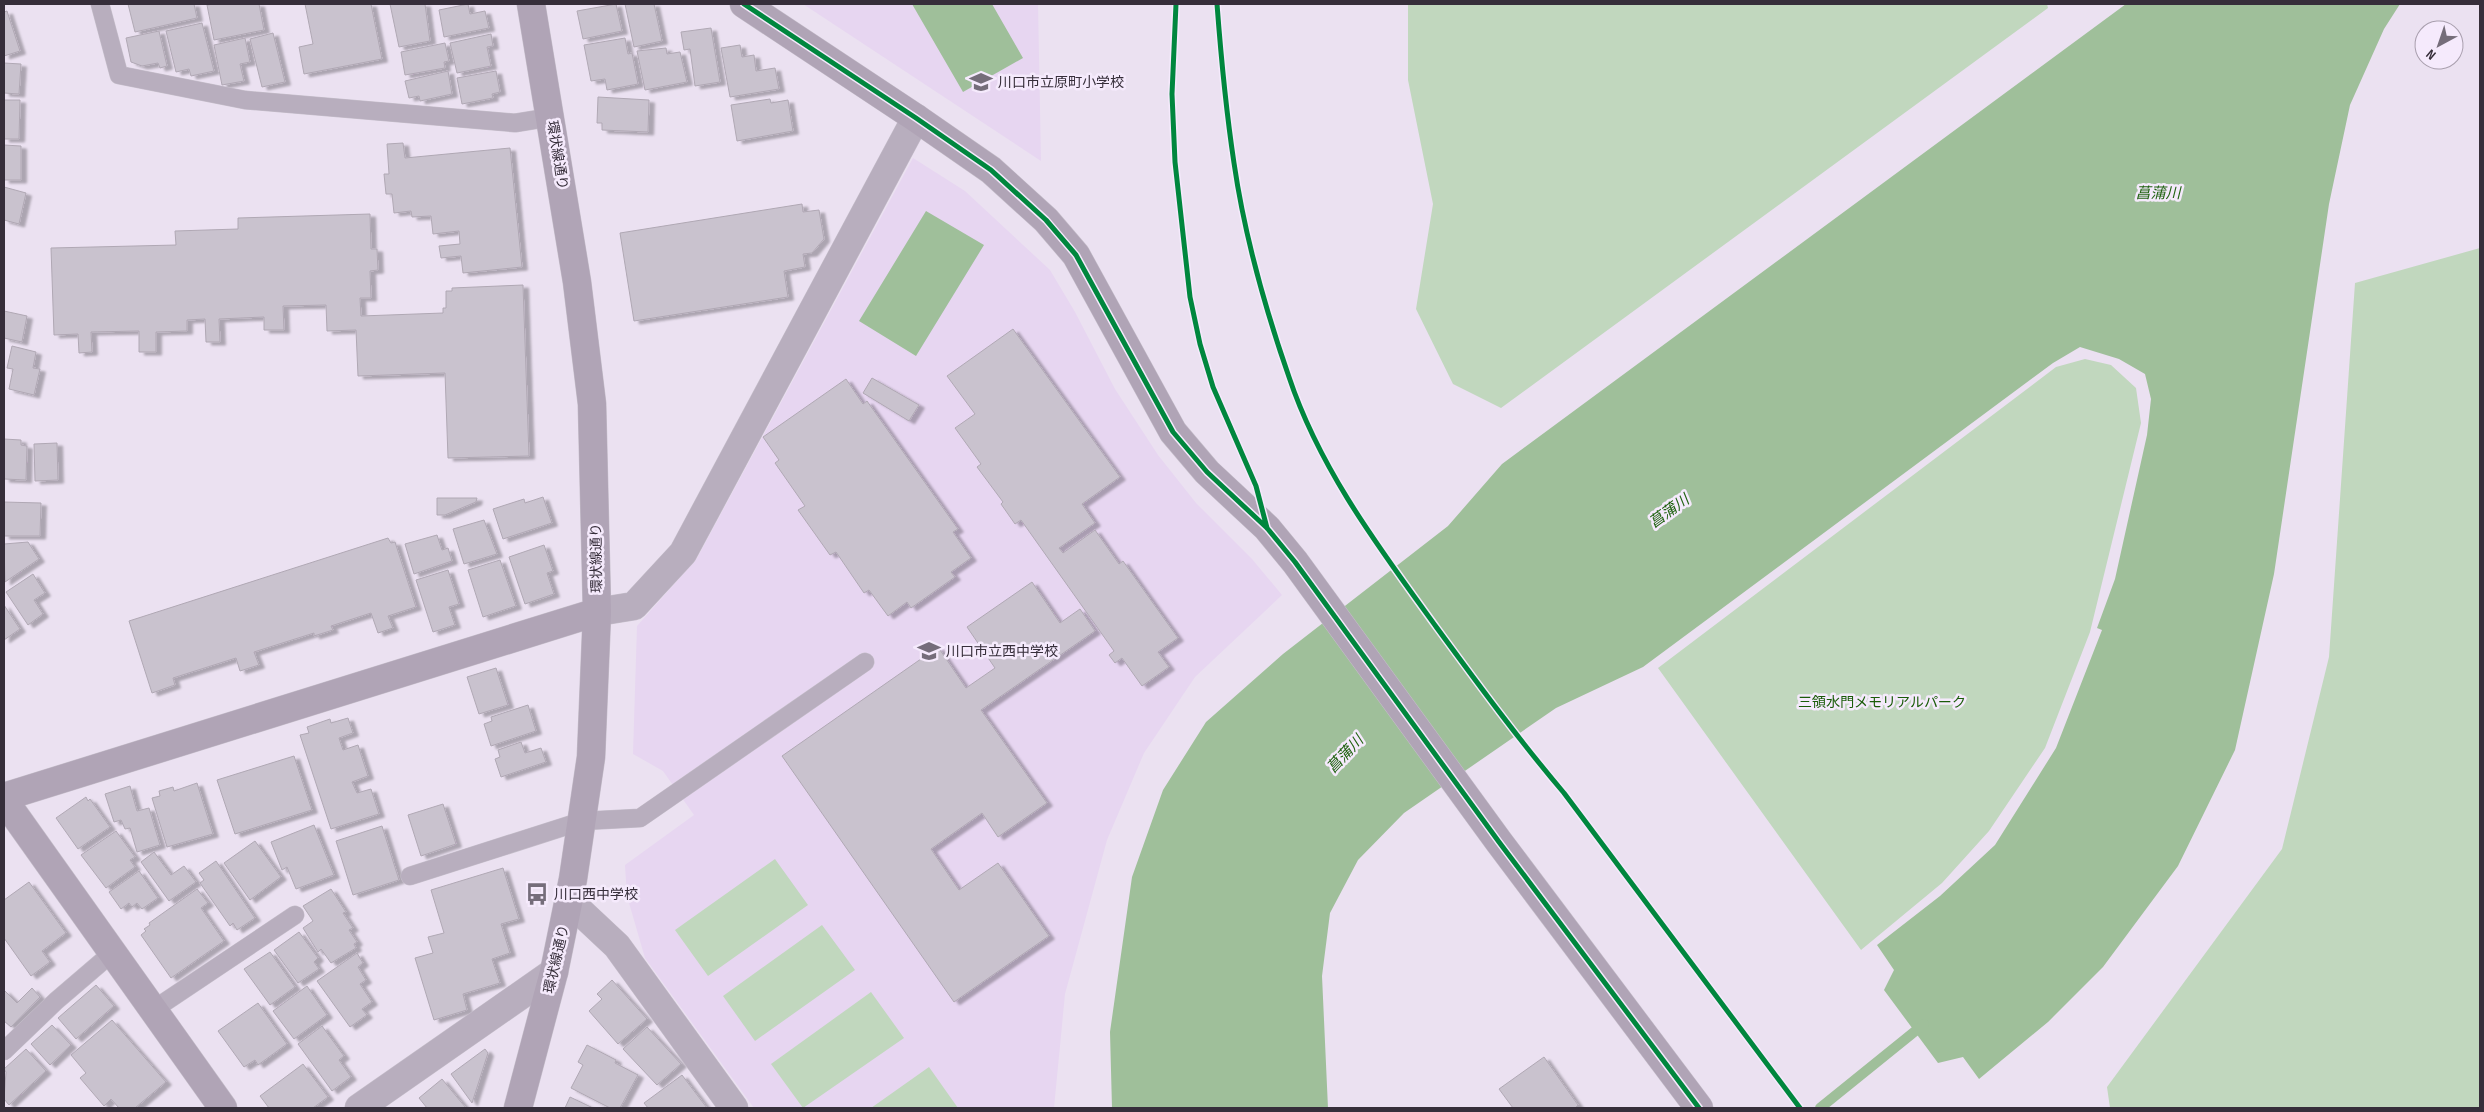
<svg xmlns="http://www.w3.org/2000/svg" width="2484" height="1112" viewBox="0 0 2484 1112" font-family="'Sofia Sans Condensed','Noto Sans JP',sans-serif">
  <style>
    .built { fill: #e7d6f1 }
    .green { fill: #c1d7be }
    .water { fill: #9fbf9a }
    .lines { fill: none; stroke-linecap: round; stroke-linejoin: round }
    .stream { stroke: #9fbf9a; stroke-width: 10 }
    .building { fill: #c9c2ce; stroke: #b0a8b4; filter: url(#shadow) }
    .lane-casing { stroke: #c6bfcb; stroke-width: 19 }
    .street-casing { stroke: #c6bfcb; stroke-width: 29 }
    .secondary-casing { stroke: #c6bfcb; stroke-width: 29 }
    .lane { stroke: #b8aebe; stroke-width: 18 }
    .street { stroke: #b8aebe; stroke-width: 28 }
    .secondary { stroke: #b0a4b6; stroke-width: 28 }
    .cycleway-casing { stroke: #f5eafc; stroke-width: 8 }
    .cycleway { stroke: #00873e; stroke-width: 5 }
    .labels { text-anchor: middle; stroke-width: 5; stroke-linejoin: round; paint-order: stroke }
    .poi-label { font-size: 14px; fill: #362e3a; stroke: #f5eafc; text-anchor: start }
    .street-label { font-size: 14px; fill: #362e3a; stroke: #f5eafc }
    .park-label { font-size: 14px; fill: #195c08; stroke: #f5eafc }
    .water-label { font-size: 15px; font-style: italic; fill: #216312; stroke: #f5eafc }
  </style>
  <defs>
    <filter id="shadow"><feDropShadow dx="5.5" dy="3" stdDeviation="1" flood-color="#0004"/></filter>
  </defs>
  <rect width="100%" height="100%" fill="#ebe1f1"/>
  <path class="built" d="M803 4H1038L1041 161Z
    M913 158 965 191 1050 270 1075 312 1115 389 1158 455 1196 503 1252 559 1282 595 1195 677 1144 753 1107 840 1065 994 1054 1108H754L645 958 627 896 625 865 694 815 663 771 633 754 637 626 697 558Z"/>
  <path class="green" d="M1408 4H2047L2048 8 1501 408 1453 384 1416 309 1433 204 1408 80Z
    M2480 248V1108H2110L2107 1087 2282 849 2329 657 2355 283Z
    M2085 359 2111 365 2136 388 2141 423 2090 632 2045 748 1989 831 1942 883 1861 950 1658 668 2056 367Z
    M775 859 808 905 708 976 675 930Z
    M822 925 855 970 755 1041 723 996Z
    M871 992 904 1038 803 1108 771 1064Z
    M929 1067 958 1108H871Z"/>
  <path class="water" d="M912 4H992L1023 58 963 92Z
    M2126 4H2400L2384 29 2350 105 2329 204 2274 574 2235 750 2178 866 2103 967 2048 1022 1979 1079 1963 1057 1938 1063 1884 990 1894 970 1877 945 1940 896 1995 845 2056 748 2102 630 2097 628 2115 579 2147 435 2151 399 2145 374 2119 359 2080 347 2053 363 1643 667 1556 708 1404 813 1358 860 1330 913 1322 976 1328 1108H1112L1110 1032 1132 877 1163 790 1206 722 1283 654 1448 526 1502 464Z
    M926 211 984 245 916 356 859 321Z"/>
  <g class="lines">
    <path class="stream" d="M1820 1108 1924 1024"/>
  </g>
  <path class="building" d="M128 4H194L197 18 135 32Z
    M214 4H259L264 30 214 40 207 5Z
    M305 4H371L382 59 304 74 299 47 313 44Z
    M390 4H425L430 41 399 47Z
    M468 4 470 14 485 11 489 28 444 37 439 10Z
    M616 4 622 31 583 39 577 11Z
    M625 4H654L662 41 634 47Z
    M7 11 20 51 4 56V12Z
    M202 23 214 71 191 76 189 69 176 72 166 31Z
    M711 28 720 82 695 86 690 49 684 50 681 32Z
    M159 31 167 66 160 68 158 63 142 66 131 62 126 38Z
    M273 33 285 82 262 87 250 39Z
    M491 34 493 46 487 47 491 66 457 73 450 43Z
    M245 38 250 62 240 64 244 81 222 85 214 45Z
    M625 38 628 54 632 53 638 84 607 90 605 79 591 81 584 45Z
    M445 43 449 61 444 62 445 68 405 75 401 52Z
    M740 45 742 57 754 55 756 71 775 68 779 89 730 97 721 48Z
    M666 48 667 54 680 52 687 82 645 90 637 51Z
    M4 63 21 64 19 94 4 93Z
    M448 71 452 94 420 101 419 96 409 98 405 81Z
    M496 71 500 92 492 94 493 98 462 104 457 78Z
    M598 97 649 100 648 132 602 130V123H597Z
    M770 99 771 103 788 100 793 131 737 141 731 105Z
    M4 100H20L19 139H4Z
    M403 143 405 158 510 148 522 267 463 273 461 256 441 258 439 246 460 244 459 231 433 234 431 216 412 217 411 211 394 213 392 194H386L384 174H389L387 144Z
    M4 145 21 146V180H4Z
    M4 187 26 193 19 224 4 220Z
    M802 204 803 212 819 210 824 239 812 253 803 254 805 267 784 271 788 297 634 321 620 233Z
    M370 214 371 249H377L378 270 370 271 371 298H360L361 316 443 313V308H446V291H452V288L523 285 529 456 448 458 445 373 358 376 356 330 327 331 326 305 283 306 284 330H264V317L219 319 220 342H206L205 319 187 320V331L156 332V352H139V331L91 332 92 352 79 353 78 334 54 335 51 248 176 245 175 231 238 229V218Z
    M4 311 27 316 22 342 4 338Z
    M1013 329 1120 477 1082 504 1095 523 1059 548 1063 553 1095 530 1119 564 1123 561 1178 638 1158 652 1169 667 1142 686 1122 658 1115 663 1109 655 1114 651 1021 520 1015 524 1001 504 1003 502 977 467 981 464 955 428 975 414 947 376Z
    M12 346 36 352 33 368 40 369 34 395 9 389 13 369 7 368Z
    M872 378 919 405 909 421 863 393Z
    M846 379 863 404 867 401 958 529 953 532 971 558 951 572 955 577 911 608 907 602 888 616 869 590 864 593 836 552 830 555 798 510 805 506 775 463 779 460 763 437Z
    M4 439 21 440V445L27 446 26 480 4 479Z
    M57 443 58 480 35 481 34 444Z
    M543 497 552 523 503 539 493 509 524 499 525 503Z
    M437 498H477L476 502 445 515H437Z
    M4 502 41 503 40 536H4Z
    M484 520 497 554 464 564 453 529Z
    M437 535 442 550 448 548 452 561 414 574 405 544Z
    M388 538 391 543 395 542 416 607 388 616 393 628 378 633 371 613 331 626 333 630 314 636V633L254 652 259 665 240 671 236 658 173 678 175 685 152 693 129 621Z
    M28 542 39 559 5 582 4 544Z
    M544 545 553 571 547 573 554 594 525 604 509 557Z
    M500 560 516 606 483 617 468 570Z
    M448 570 459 604 449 607 455 625 433 632 416 580Z
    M33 574 45 593 34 600 43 614 28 625 6 592Z
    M1032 582 1060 623 1080 609 1095 631 981 710 1047 803 998 837 982 813 931 849 959 890 998 863 1049 936 954 1002 782 756 938 647 966 688 995 668 967 627Z
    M4 605 20 629 4 640Z
    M496 668 508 705 479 714 467 677Z
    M528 705 536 731 491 746 484 724 492 721 491 717Z
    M348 718 353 733 339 738 343 750 358 745 368 776 352 782 357 793 371 789 379 814 331 829 300 735 309 733 307 727 330 719 331 723Z
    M521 742 525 753 541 748 546 762 501 777 495 759 500 757 498 750Z
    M294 756 312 810 235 834 217 780Z
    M197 783 213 834 167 847 152 798 160 796 159 791 173 787 174 791Z
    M130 786 137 811 149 808 160 845 137 852 130 828 125 829 121 820 114 822 105 794Z
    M86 797 88 801 90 799 110 827 78 849 56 818Z
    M443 804 456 844 421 856 408 815Z
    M314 825 334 875 296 889 287 867 282 870 271 842Z
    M382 826 399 880 353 895 336 841Z
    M116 831 135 857 130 860 135 867 106 888 81 855Z
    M255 841 281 877 250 900 224 863Z
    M154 852 171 875 184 866 196 882 169 901 141 862Z
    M216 861 255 918 237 930 233 923 230 926 200 883 204 880 199 873Z
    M503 868 519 919 501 924 510 953 492 959 500 983 463 994 467 1010 434 1020 415 958 433 953 428 937 444 933 431 890Z
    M139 871 158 898 142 909 137 903 132 907 129 903 121 909 109 892Z
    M29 882 66 933 42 951 50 962 31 976 4 938V900Z
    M197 889 208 903 201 908 224 941 171 978 141 935 146 931 144 929 150 925 149 923Z
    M331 889 346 912 343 913 353 928 349 930 357 942 354 944 356 948 331 963 321 949 318 952 303 928 313 921 303 906Z
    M299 932 318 958 314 962 319 969 298 983 274 950Z
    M270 952 295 987 270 1005 244 969Z
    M357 953 363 963 358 967 366 980 360 984 372 1002 362 1009 367 1015 350 1027 317 981Z
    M612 980 647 1019 618 1044 589 1011 602 999 597 994Z
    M96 985 114 1006 76 1039 58 1018Z
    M307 986 327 1015 294 1039 273 1011Z
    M32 988 40 997 11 1027 4 1021V990L17 1003Z
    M258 1003 287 1044 258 1065 255 1060 244 1067 218 1031Z
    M112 1020 166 1082 135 1108H119L111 1099 104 1106 80 1078 86 1073 71 1055Z
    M52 1025 71 1045 50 1065 31 1044Z
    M322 1026 344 1056 339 1060 351 1077 332 1091 298 1044Z
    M647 1027 681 1064 657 1085 623 1049Z
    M587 1045 616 1060 615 1063 638 1075 620 1108H610L571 1088 583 1065 578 1062Z
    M26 1049 46 1071 9 1105 4 1099 6 1072 4 1069Z
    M485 1049 488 1053 472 1103 451 1074Z
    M1544 1057 1578 1105 1575 1108H1513L1499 1089Z
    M303 1064 328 1097 313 1108H269L260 1096Z
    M682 1075 707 1108H648L644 1103Z
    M442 1079 466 1108H427L419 1098Z
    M570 1097 593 1108H565Z"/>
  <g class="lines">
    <defs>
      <path id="lane" d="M100 4 119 75 245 100 515 123 552 117
        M410 876 582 821 640 818 865 662
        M153 1010 295 915
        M4 1051 56 1001 112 953"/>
      <path id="street" d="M597 612 634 606 683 553 916 118
        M569 901 617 946 734 1108
        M359 1108 554 972"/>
      <path id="secondary" d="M744 4 916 118 991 170 1046 220 1076 255 1173 432 1207 472 1267 528 1295 562 1499 842 1699 1108
        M4 797 597 612
        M4 800 223 1108
        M518 1108 554 972 573 879 591 757 597 612 592 404 577 282 531 4"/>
    </defs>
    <use href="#lane" class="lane-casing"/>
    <use href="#street" class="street-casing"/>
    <use href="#secondary" class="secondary-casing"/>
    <use href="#lane" class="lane"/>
    <use href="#street" class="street"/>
    <use href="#secondary" class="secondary"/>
    <defs>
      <path id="cycleway" d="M744 4 916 118 991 170 1046 220 1076 255 1173 432 1207 472 1267 528 1295 562 1499 842 1699 1108
        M1176 4 1172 94 1175 162 1190 297 1200 344 1213 387 1256 486 1267 528
        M1217 4C1221 57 1226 110 1234 163 1244 232 1266 311 1289 377 1320 470 1380 549 1437 628 1478 684 1519 740 1564 793L1800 1108"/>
    </defs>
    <use href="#cycleway" class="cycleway-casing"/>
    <use href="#cycleway" class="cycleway"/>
  </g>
  <defs>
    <symbol id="school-bare" viewBox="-9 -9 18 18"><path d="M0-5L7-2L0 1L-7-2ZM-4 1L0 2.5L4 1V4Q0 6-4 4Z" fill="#756d7a" stroke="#f5eafc" stroke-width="2.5" paint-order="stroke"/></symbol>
    <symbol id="bus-bare" viewBox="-9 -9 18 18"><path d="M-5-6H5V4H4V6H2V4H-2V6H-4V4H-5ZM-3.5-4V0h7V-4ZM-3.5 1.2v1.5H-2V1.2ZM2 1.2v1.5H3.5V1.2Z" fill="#756d7a" stroke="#f5eafc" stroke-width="2.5" paint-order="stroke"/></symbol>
  </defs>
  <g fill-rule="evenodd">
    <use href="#school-bare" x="965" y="66" width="32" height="32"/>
    <use href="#school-bare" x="913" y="635" width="32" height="32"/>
    <use href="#bus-bare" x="521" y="878" width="32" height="32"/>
  </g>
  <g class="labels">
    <g class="poi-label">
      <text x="998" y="87">川口市立原町小学校</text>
      <text x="946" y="656">川口市立西中学校</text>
      <text x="554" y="899">川口西中学校</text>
    </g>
    <g class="street-label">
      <text transform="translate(558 155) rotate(81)" y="5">環状線通り</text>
      <text transform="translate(596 558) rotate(-91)" y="5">環状線通り</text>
      <text transform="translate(556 959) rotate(-77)" y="5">環状線通り</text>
    </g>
    <g class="park-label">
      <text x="1882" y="707">三領水門メモリアルパーク</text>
    </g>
    <g class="water-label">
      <text x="2158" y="198">菖蒲川</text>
      <text transform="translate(1669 511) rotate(-36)" y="5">菖蒲川</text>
      <text transform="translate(1345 754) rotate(-47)" y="5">菖蒲川</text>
    </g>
  </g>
  <rect width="2484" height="1112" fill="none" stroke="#362e3a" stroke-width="10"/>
  <g transform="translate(2439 45) rotate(220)"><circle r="24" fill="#f5eafc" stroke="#a99fae"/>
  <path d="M0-4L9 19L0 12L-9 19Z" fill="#756d7a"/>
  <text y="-8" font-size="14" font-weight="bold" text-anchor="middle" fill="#362e3a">N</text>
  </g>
</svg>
